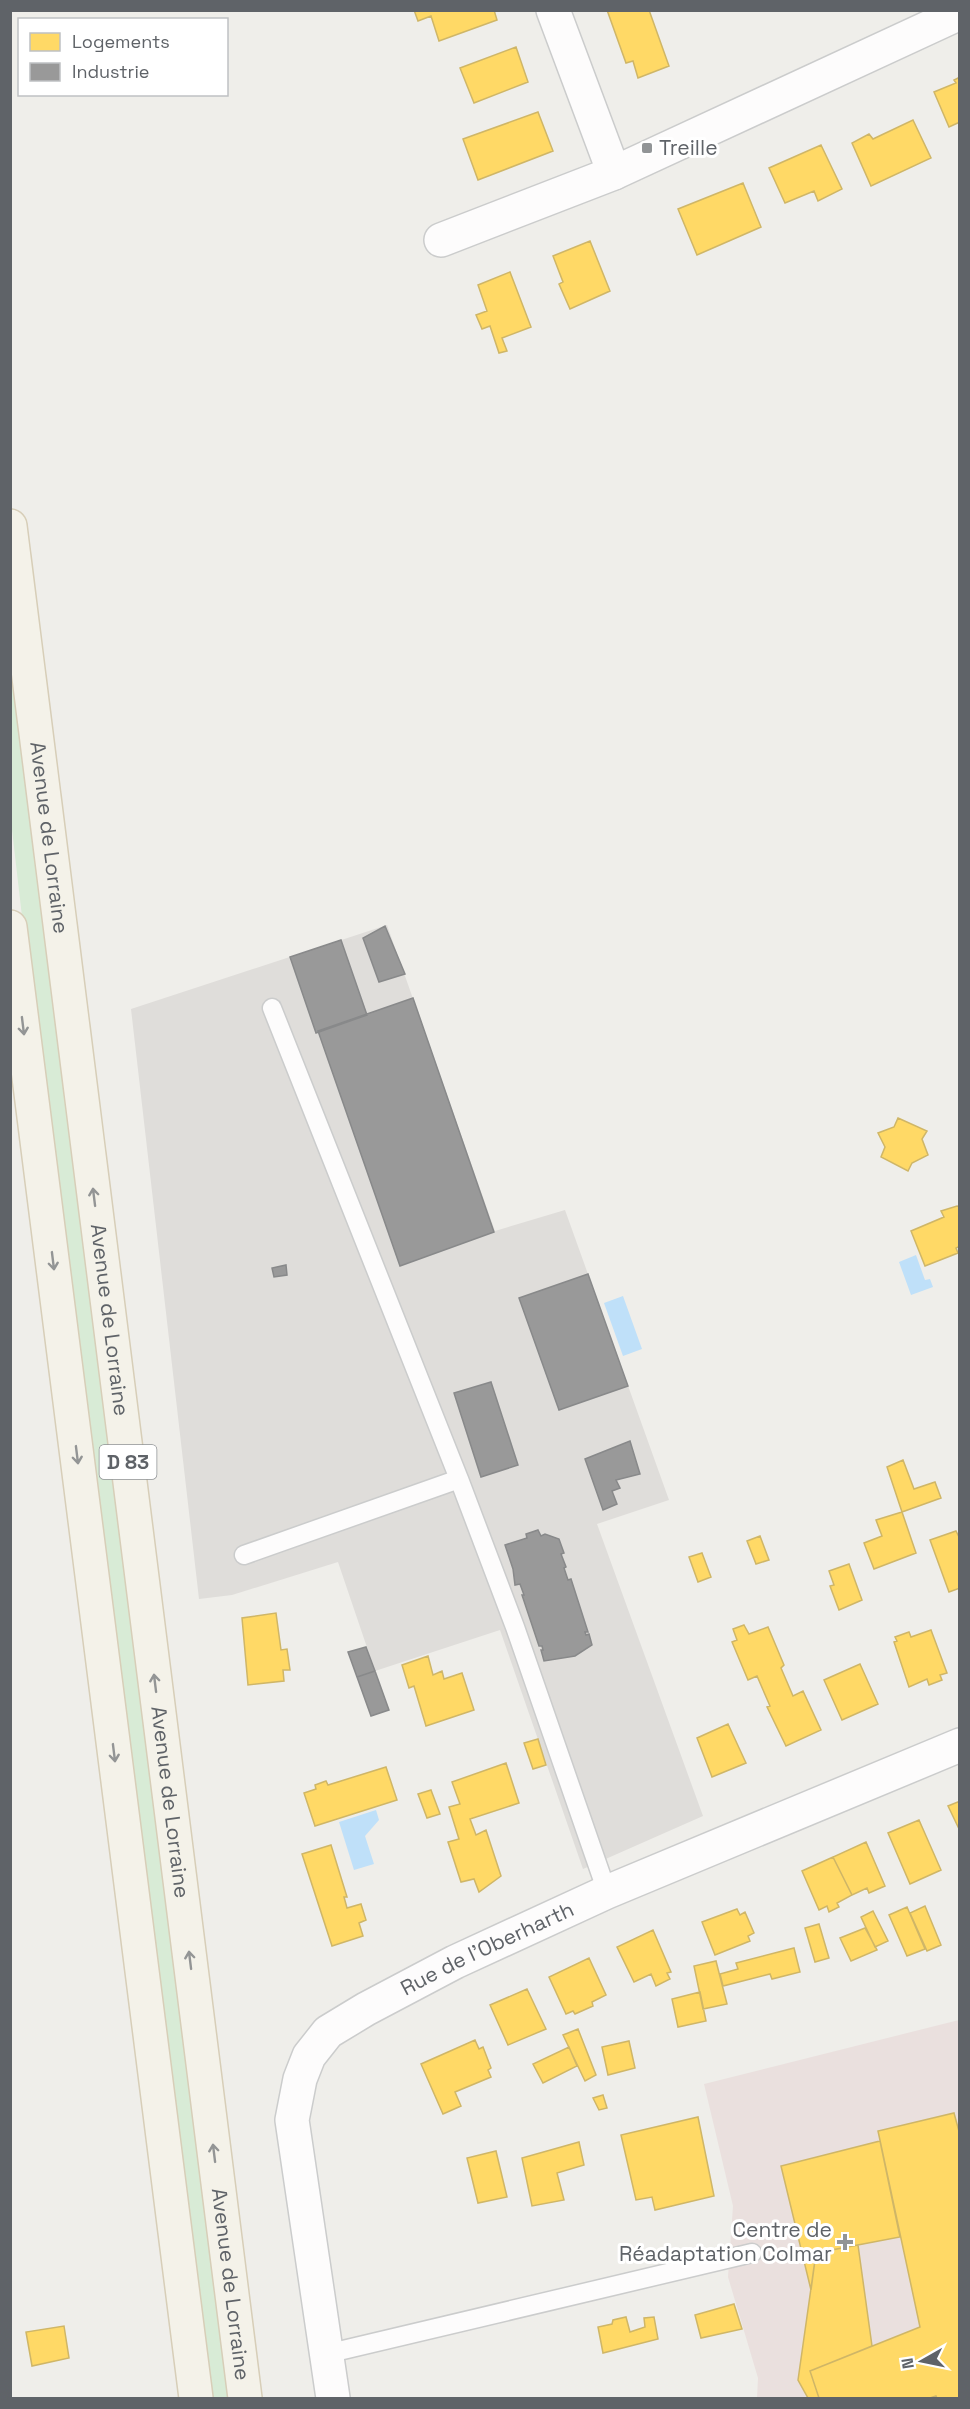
<svg xmlns="http://www.w3.org/2000/svg" width="970" height="2409" viewBox="0 0 970 2409" font-family="'Space Grotesk',sans-serif">
  <style>
    .industrial { fill: #dfddda }
    .medical { fill: #eae0de }
    .green { fill: #d8ebd6 }
    .water { fill: #bfe0f9 }
    .homes { fill: #ffd966; stroke: #cfb667; stroke-width: 1.5 }
    .industry { fill: #999; stroke: #88898a; stroke-width: 1.5 }
    .lines { fill: none; stroke-linecap: round; stroke-linejoin: round }
    .lane-casing { stroke: #cbcccc; stroke-width: 21 }
    .street-casing { stroke: #cbcccc; stroke-width: 36 }
    .primary-casing { stroke: #d7ceb8; stroke-width: 36 }
    .lane { stroke: #fdfcfc; stroke-width: 18 }
    .street { stroke: #fdfcfc; stroke-width: 33 }
    .primary { stroke: #f4f2e9; stroke-width: 33 }
    .oneway { stroke: #939595 }
    .poi-dot { fill: #919496; stroke: #fff; stroke-width: 2 }
    .labels { text-anchor: middle; stroke-width: 6; stroke-linejoin: round; paint-order: stroke }
    .shield { fill: #fff; stroke: #8f9295; stroke-width: 1.5 }
    .shield-label { font-size: 20px; font-weight: bold; fill: #5f6368 }
    .poi-label { font-size: 21px; fill: #5f6368; stroke: #fff; text-anchor: start }
    .street-label { font-size: 21px; fill: #5f6368; stroke: #fff }
  </style>
  <rect width="100%" height="100%" fill="#efeeea"/>
  <path class="industrial" d="M387 925 495 1231 565 1210 669 1500 597 1524 703 1816 583 1869 500 1630 375 1671 338 1562 232 1595 199 1599 131 1009Z"/>
  <path class="medical" d="M959 2020V2398H757L758 2378 728 2277 733 2206 704 2084Z"/>
  <path class="green" d="M10 658 228 2398H212L57 1220 11 821Z"/>
  <path class="water" d="M916 1255 925 1280 930 1279 933 1287 911 1295 899 1262Z
    M623 1296 642 1349 623 1356 604 1303Z
    M376 1810 379 1820 365 1836 374 1864 354 1870 339 1822Z"/>
  <path class="homes" d="M414 10H494L497 20 439 41 431 16 418 21Z
    M607 10H649L669 66 638 78 633 61 626 63Z
    M516 47 528 82 474 103 460 68Z
    M960 77V122L949 127 934 92 956 83 954 80Z
    M538 112 553 151 478 180 463 139Z
    M913 120 931 158 871 186 852 143 869 134 873 139Z
    M821 145 842 189 818 201 814 191 785 203 769 168Z
    M743 183 761 227 697 255 678 209Z
    M590 241 610 291 570 309 559 284 563 282 553 256Z
    M510 272 531 327 502 338 507 351 499 353 490 326 482 329 476 315 487 311 478 285Z
    M898 1118 927 1131 922 1139 928 1155 912 1163 908 1171 881 1157 885 1147 878 1133 894 1127Z
    M957 1206 960 1207V1246L956 1248 958 1253 925 1266 911 1231 944 1217 941 1211Z
    M903 1460 914 1489 935 1482 941 1498 902 1512 887 1467Z
    M902 1512 916 1553 874 1569 864 1543 882 1536 876 1520Z
    M956 1531 960 1539V1588L949 1592 930 1540Z
    M760 1536 769 1560 756 1564 747 1541Z
    M702 1553 711 1577 698 1582 689 1557Z
    M849 1564 862 1600 839 1610 830 1586 834 1585 829 1571Z
    M276 1613 281 1650 287 1649 290 1670H283L284 1681 248 1685 242 1618Z
    M744 1625 749 1634 768 1627 784 1665 781 1668 793 1696 803 1691 821 1730 786 1746 767 1707 770 1706 757 1676 748 1680 732 1642 737 1640 733 1629Z
    M931 1630 947 1673 940 1675 942 1680 929 1685 927 1679 909 1687 894 1642 897 1641 895 1637 909 1632 911 1637Z
    M428 1656 433 1675 442 1671 444 1679 462 1673 474 1710 426 1726 414 1686 409 1688 402 1665Z
    M860 1664 878 1704 842 1720 824 1680Z
    M728 1724 746 1763 712 1777 697 1738Z
    M538 1739 546 1765 533 1769 524 1743Z
    M506 1763 519 1803 470 1819 476 1835 486 1830 501 1876 479 1892 474 1879 461 1882 448 1842 459 1839 449 1807 460 1804 452 1782Z
    M386 1767 397 1800 315 1826 304 1793 316 1789 315 1785 326 1781 328 1785Z
    M431 1790 440 1814 427 1818 418 1794Z
    M960 1801V1831L948 1806Z
    M919 1820 941 1870 910 1884 888 1833Z
    M866 1842 885 1886 869 1893 867 1888 852 1895 833 1857Z
    M331 1845 347 1897H344L347 1908 361 1904 366 1920 359 1923 363 1936 332 1946 302 1854Z
    M833 1857 852 1895 837 1903 839 1907 829 1912 827 1906 819 1910 802 1871Z
    M925 1906 941 1945 927 1951 910 1913Z
    M907 1907 925 1949 907 1956 889 1915Z
    M737 1909 740 1915 745 1912 754 1933 748 1936 750 1941 715 1955 702 1922Z
    M873 1911 888 1941 875 1947 861 1917Z
    M819 1924 829 1958 815 1962 805 1928Z
    M865 1928 877 1950 851 1961 840 1938Z
    M653 1930 671 1972 667 1973 670 1979 656 1986 651 1974 634 1982 617 1947Z
    M794 1948 800 1972 772 1979 770 1974 723 1986 720 1974 738 1969 736 1963Z
    M589 1958 606 1995 592 2002 593 2006 575 2014 573 2011 566 2014 549 1977Z
    M716 1961 727 2004 703 2009 694 1966Z
    M527 1989 546 2029 508 2045 490 2005Z
    M700 1992 706 2021 678 2027 672 1999Z
    M578 2029 596 2075 585 2081 563 2035Z
    M475 2040 479 2049 483 2047 491 2068 488 2070 491 2077 455 2092 461 2106 443 2114 421 2064Z
    M629 2041 635 2068 608 2075 602 2047Z
    M569 2047 577 2066 543 2083 533 2064Z
    M603 2095 607 2108 599 2110 593 2098Z
    M954 2113 960 2135V2398H937L936 2396 930 2398H819L810 2371 920 2327 878 2131Z
    M698 2117 714 2196 655 2210 652 2197 636 2200 621 2135Z
    M880 2141 900 2237 816 2253 811 2290 781 2166Z
    M579 2142 584 2165 557 2173 564 2200 532 2206 522 2158Z
    M496 2151 507 2197 478 2203 467 2158Z
    M858 2245 872 2346 810 2371 819 2398H808L798 2380 816 2253Z
    M734 2304 742 2329 701 2338 695 2315Z
    M626 2317 630 2332 645 2327 644 2318 654 2317 658 2339 603 2353 598 2327 612 2324 613 2320Z
    M64 2326 69 2358 32 2366 26 2332Z"/>
  <path class="industry" d="M385 926 405 974 379 982 363 938Z
    M341 940 367 1015 316 1033 290 957Z
    M413 998 494 1232 400 1266 318 1031Z
    M286 1265 287 1275 274 1277 272 1268Z
    M588 1274 628 1386 559 1410 519 1298Z
    M491 1382 518 1465 481 1477 454 1393Z
    M630 1441 640 1474 616 1480 620 1488 612 1491 617 1504 603 1510 585 1459Z
    M538 1530 541 1536 545 1534 559 1539 564 1553 561 1554 566 1567 564 1568 568 1580 571 1579 588 1632H585L586 1635 589 1634 592 1645 575 1656 544 1661 541 1650H543L542 1646H539L522 1595H524L520 1584 515 1585 513 1569 505 1545 527 1538 526 1534Z
    M366 1647 375 1671 357 1677 348 1652Z
    M375 1671 389 1710 371 1716 357 1677Z"/>
  <g class="lines">
    <defs>
      <path id="lane" d="M272 1008 459 1479
        M244 1555 459 1479 515 1627 607 1892
        M326 2354 752 2253"/>
      <g id="street">
        <path d="M553 10 614 173"/>
        <path d="M441 240 614 173 960 13"/>
        <path id="s1" d="M333 2398 292 2120 300 2079 309 2056 328 2032 366 2009 455 1962 607 1892 960 1745"/>
      </g>
      <g id="primary">
        <path id="s2" d="M10 526 245 2398"/>
        <path d="M10 927 196 2398"/>
      </g>
    </defs>
    <use href="#lane" class="lane-casing"/>
    <use href="#street" class="street-casing"/>
    <use href="#primary" class="primary-casing"/>
    <use href="#lane" class="lane"/>
    <use href="#street" class="street"/>
    <use href="#primary" class="primary"/>
  </g>
  <defs><path id="oneway-shaft" d="M-6 0H5M1.5-3L5.5 0L1.5 3" fill="none" stroke-width="1.6" stroke-linecap="round" stroke-linejoin="round" transform="scale(1.5)"/></defs>
  <g class="oneway">
    <use href="#oneway-shaft" transform="translate(23 1026) rotate(83)"/>
    <use href="#oneway-shaft" transform="translate(94 1197) rotate(-97)"/>
    <use href="#oneway-shaft" transform="translate(53 1261) rotate(83)"/>
    <use href="#oneway-shaft" transform="translate(77 1455) rotate(83)"/>
    <use href="#oneway-shaft" transform="translate(155 1683) rotate(-97)"/>
    <use href="#oneway-shaft" transform="translate(114 1753) rotate(83)"/>
    <use href="#oneway-shaft" transform="translate(190 1960) rotate(-97)"/>
    <use href="#oneway-shaft" transform="translate(214 2153) rotate(-97)"/>
  </g>
  <g class="poi-dot">
    <rect x="641" y="142" width="12" height="12" rx="3"/>
    <path d="M842 2233h6v6h6v6h-6v6h-6v-6h-6v-6h6z"/>
  </g>
  <g class="labels">
    <rect class="shield" x="99.5" y="1445" width="57" height="34" rx="4.5"/>
    <g class="shield-label">
      <text x="128" y="1469">D 83</text>
    </g>
    <g class="poi-label">
      <text x="659" y="155">Treille</text>
      <text x="832" y="2237" text-anchor="end">Centre de<tspan x="832" dy="24">Réadaptation Colmar</tspan></text>
    </g>
    <g class="street-label">
      <text dy="7" stroke="none"><textPath href="#s2" startOffset="314">Avenue de Lorraine</textPath></text>
      <text dy="7" stroke="none"><textPath href="#s2" startOffset="800">Avenue de Lorraine</textPath></text>
      <text dy="7" stroke="none"><textPath href="#s2" startOffset="1286">Avenue de Lorraine</textPath></text>
      <text dy="7" stroke="none"><textPath href="#s1" startOffset="558">Rue de l'Oberharth</textPath></text>
      <text dy="7" stroke="none"><textPath href="#s2" startOffset="1772">Avenue de Lorraine</textPath></text>
    </g>
  </g>
  <rect width="970" height="2409" fill="none" stroke="#5f6368" stroke-width="24"/>
  <rect x="18" y="18" width="210" height="78" fill="#ffffff" stroke="#bfc1c3" stroke-width="1.5"/>
  <rect x="30" y="33" width="30" height="18" fill="#ffd966" stroke="#bfc1c3" stroke-width="1.5"/>
  <text x="72" y="48" font-size="18" fill="#5f6368">Logements</text>
  <rect x="30" y="63" width="30" height="18" fill="#999999" stroke="#bfc1c3" stroke-width="1.5"/>
  <text x="72" y="78" font-size="18" fill="#5f6368">Industrie</text>
  <g transform="translate(922 2361) rotate(261)" stroke="#ffffff" stroke-width="4.5" paint-order="stroke">
  <path d="M0-4.5L10 22L0 15L-10 22Z" fill="#5f6368"/>
  <text y="-9" font-size="16" font-weight="bold" text-anchor="middle" fill="#5f6368">N</text>
  </g>
</svg>
